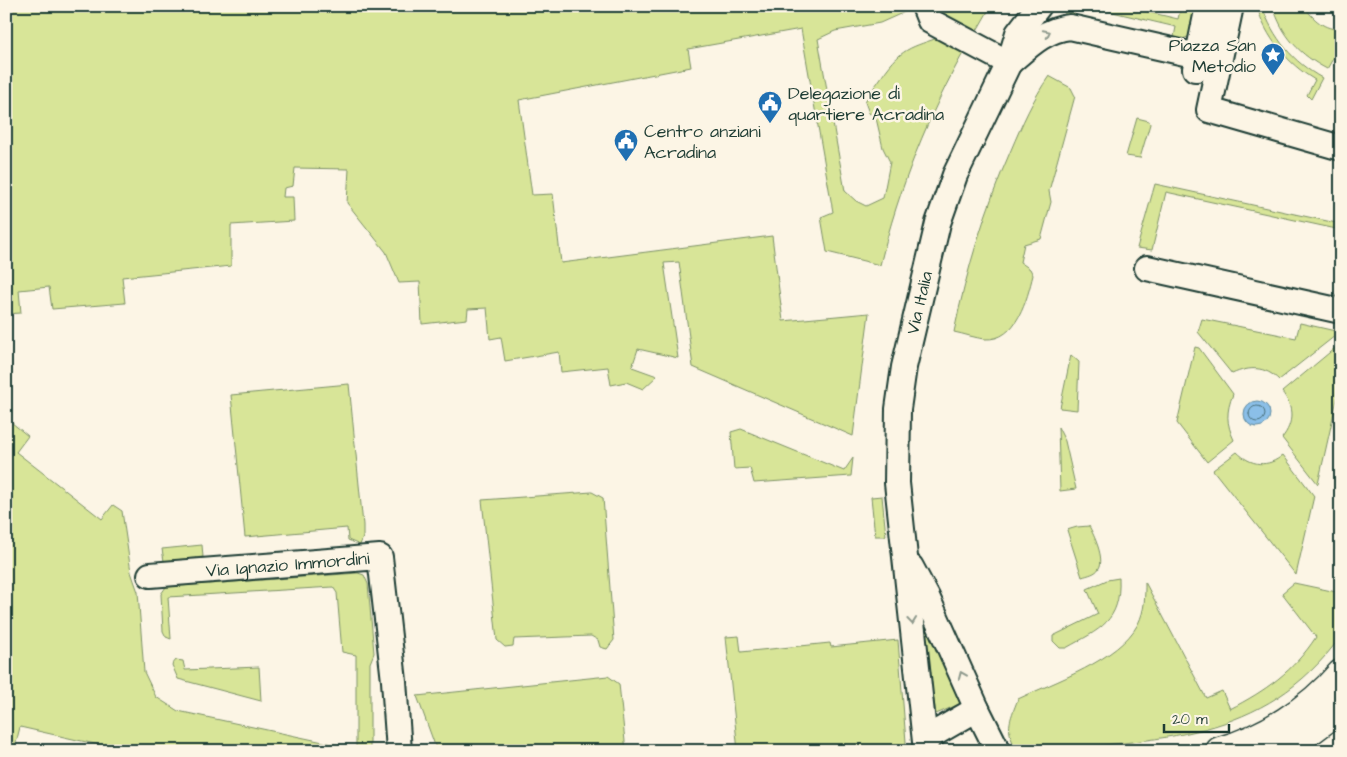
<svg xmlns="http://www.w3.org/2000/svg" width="1347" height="757" viewBox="0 0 1347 757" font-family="'Architects Daughter',sans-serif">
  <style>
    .green { fill: #d8e598; stroke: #7c9166 }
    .water { fill: #8bbfe8; stroke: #608ba0 }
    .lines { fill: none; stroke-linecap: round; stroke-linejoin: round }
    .shore { stroke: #4a717c; stroke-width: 1 }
    .street-casing { stroke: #1f3d34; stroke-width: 28 }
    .secondary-casing { stroke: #1f3d34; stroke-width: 31 }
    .street { stroke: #fcf5e5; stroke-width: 24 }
    .secondary { stroke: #fcf5e5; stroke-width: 28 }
    .oneway { stroke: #8e998c }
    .labels { text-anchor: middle; stroke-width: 5; stroke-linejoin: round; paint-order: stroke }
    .poi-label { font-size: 18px; fill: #1f3d34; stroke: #fcf5e5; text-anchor: start }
    .street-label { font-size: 18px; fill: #1f3d34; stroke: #fcf5e5 }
  </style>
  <rect width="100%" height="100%" fill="#fcf5e5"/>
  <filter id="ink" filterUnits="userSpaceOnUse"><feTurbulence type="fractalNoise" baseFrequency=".02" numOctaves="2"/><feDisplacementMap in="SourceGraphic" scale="10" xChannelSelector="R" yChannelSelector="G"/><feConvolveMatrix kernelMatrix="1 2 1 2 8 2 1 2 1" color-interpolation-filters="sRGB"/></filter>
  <g filter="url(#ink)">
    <path class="green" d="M6 6H918L880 23 835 31 818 39 845 191 856 201 866 206 883 198 890 162 883 148 876 118 869 113 865 102C868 94 873 89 878 82 902 46 908 49 946 35L967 46C928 115 899 188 880 265L827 252 821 217 833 212 801 29 688 49 691 67 519 100 532 195 553 194 561 263 772 236 783 321 869 313 853 436 693 367 679 262 664 263 678 358 638 349 632 367 657 376 643 389 626 382 611 385 608 367 561 372 559 352 505 361 501 337 490 339 487 308 468 309 467 319 422 324 420 282 399 283 386 252 347 203 349 169 295 168 293 186 284 188 283 197H293L294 221 231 225V266L122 277 125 303 52 309 49 287 19 290 21 313 6 314Z
      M933 6H991L975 34 953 28Z
      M1062 6H1076L1073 18 1065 14Z
      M1087 6H1123L1178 19 1181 6H1188L1196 18 1191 36 1173 42 1176 27Z
      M1257 6H1262C1273 38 1293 62 1322 78L1311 99 1307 95 1315 80C1288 64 1265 37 1257 6Z
      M1273 6H1304C1313 19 1324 30 1341 29V45L1327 69C1300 55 1282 36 1273 6Z
      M1049 76 1071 88 1075 96 1049 191 1051 202 1041 239 1024 244 1020 262 1030 269 1033 275C1027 299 1017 341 985 339 975 338 964 334 954 332 967 269 985 209 1011 150 1022 124 1033 99 1049 76Z
      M1137 118 1149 121 1150 124 1140 158 1126 156Z
      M1155 184 1341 224V230L1166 192 1152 250 1137 248Z
      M1202 319 1296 338 1300 323 1340 332 1279 380C1265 366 1250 366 1232 374L1198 332Z
      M1341 343V381L1318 484 1282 438C1294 423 1294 407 1282 392Z
      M1195 347 1199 348 1233 394C1226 412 1226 423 1234 440L1207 462 1177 423Z
      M1071 355 1079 362 1077 410 1060 408Z
      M349 384 363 525V537L360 545 348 540 347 528 245 537 231 395Z
      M6 418 28 436 16 452 102 519 113 505 122 511 131 572 138 592 144 672 156 697 178 711 356 749V655L342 652 337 593 333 587 168 597 171 639 166 637 163 631 161 594 166 587 358 573 364 575 368 584 374 653 370 663V751H126L20 727 14 751H6Z
      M1058 427 1065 441 1076 489 1060 491Z
      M741 429 844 471 853 458 851 476 754 483 750 468 734 469 731 432Z
      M1237 452C1251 466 1268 468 1283 455L1314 496 1296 575 1213 470Z
      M592 492 603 498 614 640 607 649 600 647 598 640 591 636 514 639 513 646 505 647 497 640 482 500Z
      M882 496 886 536H875L871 497Z
      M1089 526C1094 535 1105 559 1099 568 1096 574 1088 575 1082 577L1067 530 1077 527Z
      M202 545 203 557 164 561 162 549Z
      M1119 578C1121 622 1100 629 1066 648H1060L1053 641V636L1098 614 1087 589 1107 580Z
      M1145 582 1206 698 1222 691 1230 709C1265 691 1294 671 1316 637L1282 593 1294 583 1341 593V636C1265 742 1155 739 1039 751H1017C1005 729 1009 722 1018 699 1054 682 1119 660 1138 624 1145 610 1145 596 1145 582Z
      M927 628 962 703 936 714 923 632Z
      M739 636 741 652 830 643 831 647 898 640 906 742 904 751H738L726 637Z
      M176 660 183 661 185 670 259 667 261 701 178 679 172 665Z
      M608 676 619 684 626 751H437L417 696Z"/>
    <path class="water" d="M1244 414a13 13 0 1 1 26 0a13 13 0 1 1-26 0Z"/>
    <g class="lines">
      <path class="shore" d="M1249 414a8 8 0 1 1 16 0a8 8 0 1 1-16 0Z"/>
      <defs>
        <g id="street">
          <path d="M924 6 930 21 1009 63"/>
          <path d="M1231 6 1209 110 1341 148"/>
          <path d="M1009 63C1029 46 1044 30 1070 27L1198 56"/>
          <path d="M1197 69H1195L1208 6"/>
          <path d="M1147 268 1341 311"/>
          <path d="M911 567 927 597 977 709 998 751"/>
          <path id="s1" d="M150 575 380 557 394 681 399 751"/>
          <path d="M925 739 977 709"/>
          <path id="s2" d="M926 751 897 483 898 409 904 367 938 223 955 175 1009 63 1018 33 1039 6"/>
        </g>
        <path id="secondary" d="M1220 751C1265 739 1310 710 1341 674
          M1276 751C1301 739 1321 724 1341 706"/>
      </defs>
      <use href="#street" class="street-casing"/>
      <use href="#secondary" class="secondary-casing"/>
      <use href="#street" class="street"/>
      <use href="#secondary" class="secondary"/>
    </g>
    <defs><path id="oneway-chevron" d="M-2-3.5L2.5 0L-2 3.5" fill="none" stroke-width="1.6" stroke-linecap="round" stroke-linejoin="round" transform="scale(1.25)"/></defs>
    <g class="oneway">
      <use href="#oneway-chevron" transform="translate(1047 33) rotate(-26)"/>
      <use href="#oneway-chevron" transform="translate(912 621) rotate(84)"/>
      <use href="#oneway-chevron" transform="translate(962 675) rotate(-113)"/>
    </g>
  </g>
  <defs>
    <symbol id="sight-pin" viewBox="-11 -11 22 30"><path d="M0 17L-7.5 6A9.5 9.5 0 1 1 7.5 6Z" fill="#1f6fb2" stroke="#fcf5e5"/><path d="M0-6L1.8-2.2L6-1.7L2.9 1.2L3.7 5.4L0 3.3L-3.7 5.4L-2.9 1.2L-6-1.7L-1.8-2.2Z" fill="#fff"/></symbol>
    <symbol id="civic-pin" viewBox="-11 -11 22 30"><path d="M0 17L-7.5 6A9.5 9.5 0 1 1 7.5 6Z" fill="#1f6fb2" stroke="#fcf5e5"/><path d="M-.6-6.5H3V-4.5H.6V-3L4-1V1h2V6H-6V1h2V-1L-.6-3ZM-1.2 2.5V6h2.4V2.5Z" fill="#fff"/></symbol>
  </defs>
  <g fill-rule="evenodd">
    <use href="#sight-pin" x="1259" y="41" width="28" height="38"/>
    <use href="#civic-pin" x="756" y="89" width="28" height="38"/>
    <use href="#civic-pin" x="612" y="127" width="28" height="38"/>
  </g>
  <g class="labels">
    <g class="poi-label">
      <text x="1256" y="51" text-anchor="end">Piazza San<tspan x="1256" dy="21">Metodio</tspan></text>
      <text x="788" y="99">Delegazione di<tspan x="788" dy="21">quartiere Acradina</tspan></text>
      <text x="644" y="137">Centro anziani<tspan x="644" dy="21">Acradina</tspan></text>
    </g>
    <g class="street-label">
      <text dy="6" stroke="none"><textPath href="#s2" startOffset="452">Via Italia</textPath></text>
      <text dy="6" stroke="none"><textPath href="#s1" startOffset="138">Via Ignazio Immordini</textPath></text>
    </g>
  </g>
  <rect width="1347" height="757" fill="none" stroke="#fcf5e5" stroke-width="25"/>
  <rect x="12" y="12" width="1322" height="732" fill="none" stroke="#1f3d34" stroke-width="2" filter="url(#ink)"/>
  <path d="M1164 724v8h65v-8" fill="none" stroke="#1f3d34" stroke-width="2.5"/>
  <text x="1172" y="724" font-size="15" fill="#1f3d34" stroke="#fcf5e5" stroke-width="4" paint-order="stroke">20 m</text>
</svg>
